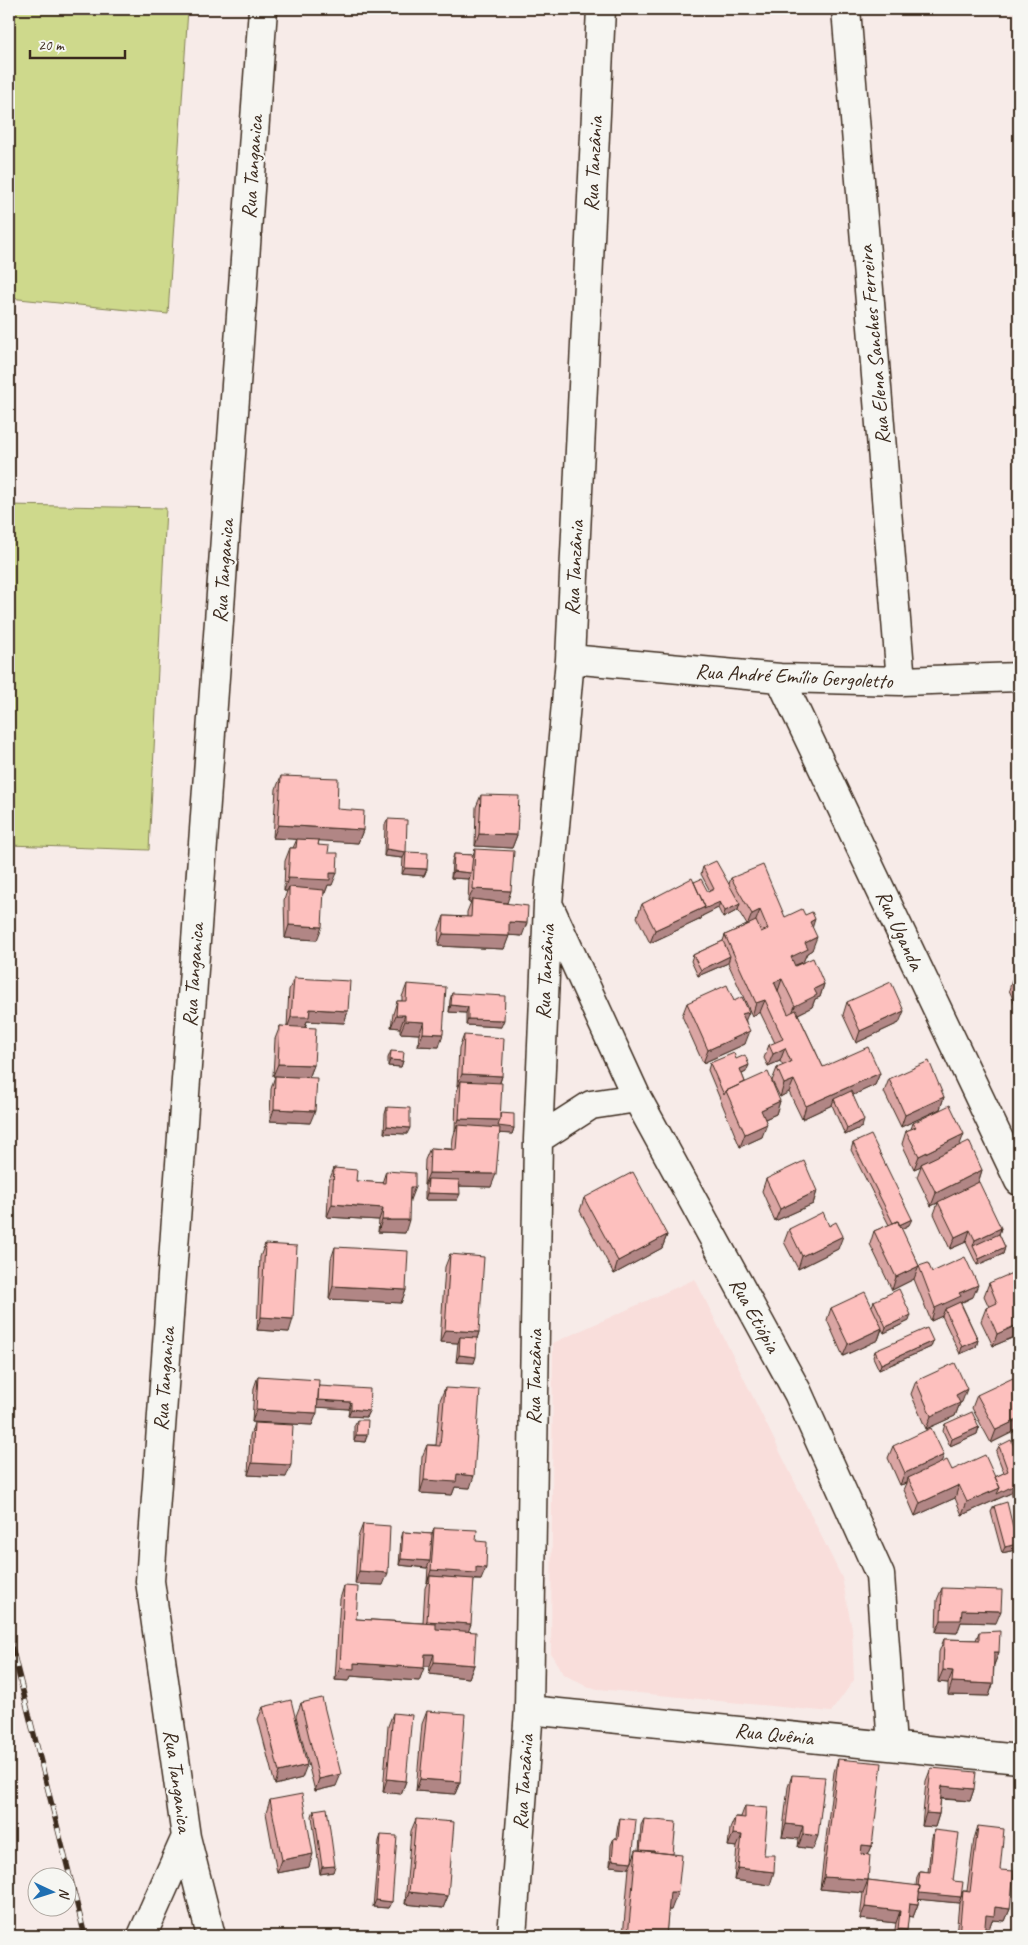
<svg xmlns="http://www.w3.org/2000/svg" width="1028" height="1945" viewBox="0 0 1028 1945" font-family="Caveat,sans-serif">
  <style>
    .built { fill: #f9dedb }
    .green { fill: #ced98c; stroke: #848255 }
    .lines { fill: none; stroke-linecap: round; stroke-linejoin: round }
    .minor-casing { stroke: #3b2a1e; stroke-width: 31 }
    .minor { stroke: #f6f6f2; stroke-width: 28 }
    .rail-casing { stroke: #3b2a1e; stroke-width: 5.5 }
    .rail { stroke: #f6f6f2; stroke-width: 4; stroke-dasharray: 11; stroke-linecap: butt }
    .wall { fill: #daa5a3; stroke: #3b2a1e }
    .shaded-wall { fill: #b18685; stroke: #3b2a1e }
    .building { fill: #fdc0be; stroke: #3b2a1e }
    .labels { text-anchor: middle; stroke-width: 4.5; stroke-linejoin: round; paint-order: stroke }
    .street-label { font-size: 21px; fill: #3b2a1e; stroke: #f6f6f2 }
  </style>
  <rect width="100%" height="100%" fill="#f7ebe8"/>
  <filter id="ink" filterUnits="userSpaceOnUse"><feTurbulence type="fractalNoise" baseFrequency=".02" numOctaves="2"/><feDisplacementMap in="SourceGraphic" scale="10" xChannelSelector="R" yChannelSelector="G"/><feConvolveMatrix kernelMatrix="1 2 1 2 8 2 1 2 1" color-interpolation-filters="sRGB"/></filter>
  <g filter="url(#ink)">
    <path class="built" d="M695 1279 842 1578 852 1629 854 1680 831 1712 589 1688 563 1674 551 1654 553 1343Z"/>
    <path class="green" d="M9 9H188L168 314 9 298Z
      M9 505 166 508 149 850 9 845Z"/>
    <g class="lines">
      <defs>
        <path id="minor" d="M846 9 901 681
          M570 659 780 678 901 681 1019 677
          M780 678 1019 1181
          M550 908 637 1098 798 1393 880 1575 892 1746
          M538 1139 591 1105 637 1098
          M529 1710 1019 1759
          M142 1936 186 1837
          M211 1936 186 1837 150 1581 263 9
          M512 1936 529 1710 538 1139 548 904 570 659 601 9"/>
      </defs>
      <use href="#minor" class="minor-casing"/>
      <use href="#minor" class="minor"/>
      <defs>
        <path id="rail" d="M9 1636 85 1936"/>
      </defs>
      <use href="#rail" class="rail-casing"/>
      <use href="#rail" class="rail"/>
    </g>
    <path class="wall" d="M281 776 337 809 363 830 358 843 319 840 318 845 328 853 332 885H328L325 893H323L317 940 285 938 284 900 287 891H284L285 861 290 848H293L297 839 273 838 276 789Z
      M481 795 517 835 512 848 475 846 476 807Z
      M388 819 406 852 427 869 424 876 402 874 403 858 384 856 385 825Z
      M475 849 507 903 522 936 509 935 504 949 438 946 439 929 444 916 467 917V912L471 902H468L469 878V879L451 878 452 861 454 854 473 855Z
      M703 867 729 884 731 878 785 917 812 928V950L807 953 803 962 794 966 824 984 820 997 815 999 812 1007 798 1014 823 1067 880 1073 875 1085 853 1095 862 1127 845 1135 832 1105 802 1119 789 1092 780 1097 772 1081 777 1068 783 1066 780 1061 768 1066 764 1058 769 1045 775 1043 760 1012 752 1016 728 963 698 976 691 961 693 955 723 941 725 935 747 925 738 910 723 918 718 908 702 916 701 919 650 943 637 917 642 904 694 882 708 892 710 891 701 874Z
      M1018 909H1019V933L1014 921Z
      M1019 975V1013L1009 990 1013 977Z
      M294 978 348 1011 344 1023 307 1021 305 1028 314 1065 309 1078 310 1123 270 1121 271 1089 275 1076H273L275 1039 280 1026 287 1027 289 990Z
      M407 984 439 1047 418 1046 419 1034 400 1033V1028L391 1027 393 1014 397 1001H402V997Z
      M452 993 501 1027 466 1025V1013L449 1012 450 1000Z
      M734 1001 746 1021 745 1044 703 1063 682 1016 687 1003Z
      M847 1002 899 1023 856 1043 843 1015Z
      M464 1035 502 1076 500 1083V1113L514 1128 512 1134 499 1133 491 1187 459 1186 457 1200H425V1185H424L425 1160 430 1148 452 1149 453 1138 455 1131 456 1094 459 1086H457L459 1048Z
      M391 1051 403 1061 401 1067 388 1066V1058Z
      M736 1059 746 1072 742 1074 745 1082 780 1101 776 1114 765 1119 762 1137 740 1147 708 1070 710 1063Z
      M889 1079 944 1097 940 1109 901 1127 884 1092Z
      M387 1107 407 1134 384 1133 385 1114Z
      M913 1123 960 1146 982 1170 978 1183 958 1193 1001 1228 999 1234 1005 1247 1003 1254 977 1265 966 1242 950 1249 934 1214 938 1203 931 1206 917 1177 921 1166 914 1169 902 1144 906 1131 911 1129Z
      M853 1143 909 1225 901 1229 919 1266 932 1272 973 1297 961 1303 978 1340 976 1347 960 1354 942 1316 931 1321 914 1279 892 1290 870 1244 874 1231 889 1225 851 1150Z
      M334 1168 356 1181 382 1183 386 1171 410 1200 405 1233 378 1232 379 1220 327 1217 329 1181Z
      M766 1179 817 1191 813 1204 775 1221 762 1191Z
      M584 1198 667 1235 662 1248 614 1274 580 1211Z
      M829 1226 838 1249 798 1269 784 1242 789 1229Z
      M265 1244 289 1332 257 1330 260 1257Z
      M335 1247 406 1290 401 1303 329 1299 331 1259Z
      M450 1254 479 1332 477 1338 474 1363 456 1362 458 1343 440 1342 445 1267Z
      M989 1283 1019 1335 993 1346 981 1321 986 1308 989 1307 984 1296Z
      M874 1301 909 1321 884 1333 882 1329 878 1340 843 1356 827 1320 831 1308 872 1306Z
      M931 1347 879 1370 873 1357 875 1351Z
      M258 1376 319 1386 369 1411 366 1417 348 1416 349 1409 317 1407 312 1425 252 1422 254 1388Z
      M916 1381 962 1402 960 1403 955 1416 926 1429 911 1394Z
      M445 1388 470 1488 455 1487 452 1495 420 1493 422 1457 427 1445H436L440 1400Z
      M1018 1389H1019V1429L991 1443 972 1408 977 1395Z
      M357 1420 367 1435 365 1442 354 1441V1426Z
      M254 1423 286 1477 248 1475 250 1436Z
      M945 1424 979 1427 977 1434 950 1446 943 1431Z
      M893 1446 941 1463 952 1470 995 1477 1004 1473 996 1452 999 1446 1015 1448 1019 1446V1516L1011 1493 962 1515 955 1498 915 1516 904 1490 907 1483 900 1485 888 1458Z
      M994 1506 1015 1550 1002 1553 991 1512Z
      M363 1524 383 1585 355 1584 358 1537Z
      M434 1528 476 1541 481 1580H474L468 1632 474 1665 469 1678 429 1674 430 1666H424L419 1681 351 1676 349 1681 335 1680 340 1599 344 1586 356 1619 423 1623 425 1588 427 1583 428 1567 427 1568 399 1565 401 1539 403 1532 432 1534Z
      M942 1588 996 1623 961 1622 957 1633 936 1632 937 1600Z
      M979 1632 999 1652 994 1665 993 1684 989 1696 948 1695V1683L938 1682 939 1652 944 1639 976 1640Z
      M301 1703 336 1786 315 1791 296 1716Z
      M263 1707 302 1778 275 1785 258 1719Z
      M427 1711 460 1782 455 1794 416 1791 422 1724Z
      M393 1713 406 1781 401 1794 383 1792 388 1726Z
      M838 1759 872 1846 868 1855V1880L916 1886 917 1877 920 1871 928 1872 932 1837 934 1830 953 1881 961 1897 963 1891H967L974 1839 978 1826 1000 1870 1010 1909 1005 1921 992 1920 989 1929 985 1928 984 1936H956L959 1903 918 1899V1904L913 1917 908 1916 907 1930 904 1936H894L896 1923 860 1919 863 1893 820 1889 834 1772Z
      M931 1768 974 1789 970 1801 941 1799 939 1814 935 1827 922 1826 926 1781Z
      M792 1775 813 1849 798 1847 799 1839 782 1837 788 1787Z
      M270 1800 309 1867 277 1873 266 1813Z
      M745 1806 764 1855 770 1885 734 1880 737 1847 728 1846 730 1829 735 1817H741Z
      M314 1810 333 1872 320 1874 312 1816Z
      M620 1818 632 1862 636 1850H639L641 1825 644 1819 673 1854 671 1910H668L666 1936H623L629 1868 610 1866 611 1845 614 1838H616L618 1825Z
      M416 1819 448 1896 443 1908 405 1904 411 1831Z
      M381 1835 392 1902 389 1908 373 1907 379 1841Z"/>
    <path class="shaded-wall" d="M278 825 363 830 358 843 273 838Z
      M479 834 517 835 512 848 475 846Z
      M386 849 406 852 403 858 384 856Z
      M405 868 427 869 424 876 402 874Z
      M453 871 471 873 469 879 451 878Z
      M330 873H337L332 885H328L325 893 289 891V887L287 891H284L288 878Z
      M473 889 511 891 507 903 472 899 471 902H468Z
      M720 902 718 908 702 916 701 919 650 943 655 930 705 907Z
      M740 904 738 910 723 918 725 911Z
      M760 910 755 923 747 926 752 914Z
      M815 919 811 932 810 922Z
      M509 922 527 923 522 936 505 935Z
      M289 925 322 927 317 940 285 938Z
      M443 934 509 936 504 949 438 946Z
      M817 937 812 950 807 953 803 962 786 969 791 957 805 943Z
      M730 956 728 963 698 976 701 970Z
      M782 979 778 991 774 982Z
      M824 984 820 997 815 999 812 1007 790 1018 795 1006 814 989Z
      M765 1000 760 1012 752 1016 756 1003Z
      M451 1005 468 1007 466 1013 449 1012Z
      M310 1009 348 1011 344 1023 307 1021 304 1030 287 1029 291 1017Z
      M904 1011 899 1023 856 1043 860 1031Z
      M749 1012 744 1024 742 1014Z
      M396 1015H405L400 1028 391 1027Z
      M468 1019 504 1020 501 1027 466 1025Z
      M405 1021 424 1022 419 1034 400 1033Z
      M750 1031 745 1044 703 1063 708 1050Z
      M423 1033 443 1034 439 1047 418 1046Z
      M785 1048 780 1061 768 1066 773 1054Z
      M390 1060 403 1061 401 1067 388 1066Z
      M278 1064 314 1065 309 1078 273 1076Z
      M749 1065 746 1072 738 1076 740 1069Z
      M880 1073 875 1085 836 1103 834 1099 832 1105 802 1119 806 1106Z
      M462 1074 502 1076 498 1088 461 1081 459 1086H457Z
      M794 1080 789 1092 780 1097 784 1084Z
      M944 1097 940 1109 901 1127 905 1115Z
      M780 1101 776 1114 756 1123 761 1110Z
      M274 1109 315 1111 310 1123 270 1121Z
      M459 1119 500 1120 514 1128 512 1134 495 1133 458 1125 455 1131Z
      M864 1120 862 1127 845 1135 847 1128Z
      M767 1124 762 1137 740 1147 745 1134Z
      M387 1126 410 1128 407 1134 384 1133Z
      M964 1134 959 1147 921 1164V1166L914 1169 919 1156Z
      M982 1170 978 1183 931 1206 936 1193Z
      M429 1173 496 1174 491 1187 427 1185 428 1179 425 1185H424Z
      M410 1187H415L410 1200 405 1199Z
      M817 1191 813 1204 775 1221 780 1209Z
      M427 1193 460 1194 457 1200H425Z
      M332 1204 383 1208 379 1220 327 1217Z
      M912 1219 909 1225 893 1233 895 1227Z
      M382 1220H409L405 1233 378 1232Z
      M1001 1228 997 1241 973 1246 975 1240Z
      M970 1230 966 1242 950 1249 955 1237Z
      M667 1235 662 1248 614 1274 618 1261Z
      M843 1236 838 1249 798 1269 802 1256Z
      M1005 1247 1003 1254 977 1265 979 1259Z
      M919 1266 914 1279 892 1290 896 1277Z
      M978 1285 973 1297 945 1309 942 1316 931 1321 935 1308 959 1293Z
      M333 1286 406 1290 401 1303 329 1299Z
      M911 1315 909 1321 884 1333 886 1327Z
      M261 1317 293 1319 289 1332 257 1330Z
      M1019 1324V1335L993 1346 997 1334Z
      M882 1328 878 1340 843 1356 848 1344Z
      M445 1330 479 1332 475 1345 460 1337 458 1343 440 1342Z
      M978 1340 976 1347 960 1354 962 1347Z
      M933 1341 931 1347 879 1370 881 1364Z
      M459 1355 476 1357 474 1363 456 1362Z
      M967 1389 962 1402 960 1403 955 1416 926 1429 931 1416 956 1395Z
      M316 1400 351 1402 349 1409 314 1407Z
      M351 1409 369 1411 366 1417 348 1416Z
      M256 1410 317 1413 312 1425 252 1422Z
      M1019 1419V1429L991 1443 996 1430Z
      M979 1427 977 1434 950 1446 952 1439Z
      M356 1435H367L365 1442 354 1441Z
      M944 1455 939 1468 908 1478 907 1483 900 1485 905 1473Z
      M252 1463 291 1465 286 1477 248 1475Z
      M457 1474 474 1476 470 1488 455 1487 452 1495 420 1493 424 1480Z
      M959 1485 955 1498 915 1516 920 1503Z
      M1013 1486 1011 1493 962 1515 967 1502 1000 1488Z
      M1017 1544 1015 1550 1002 1553 1005 1547Z
      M401 1559 430 1561 427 1568 399 1565Z
      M476 1567 486 1568 481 1580 430 1576 427 1583 431 1570Z
      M359 1571 388 1573 383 1585 355 1584Z
      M962 1610 1001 1611 996 1623 961 1622 957 1633 936 1632 941 1620Z
      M427 1621 471 1624 467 1636 423 1633Z
      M994 1652H999L994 1665H990Z
      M425 1654H434L430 1666H420Z
      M434 1662 474 1665 469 1678 429 1674Z
      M354 1663 424 1668 419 1681 351 1676 349 1681 335 1680 340 1668Z
      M943 1670 953 1671 948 1683 938 1682Z
      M952 1682 993 1684 989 1696 948 1695Z
      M307 1765 302 1778 275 1785 279 1772Z
      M341 1774 336 1786 315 1791 319 1779Z
      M387 1779 406 1781 401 1794 383 1792Z
      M420 1779 460 1782 455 1794 416 1791Z
      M942 1786 974 1789 970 1801 937 1798Z
      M926 1813 939 1814 935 1827 922 1826Z
      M786 1824 803 1826 799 1839 782 1837Z
      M733 1834 742 1835 737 1847 728 1846Z
      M803 1834 818 1836 813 1849 798 1847Z
      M862 1845 872 1846 867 1858 858 1857Z
      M313 1854 309 1867 277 1873 282 1860Z
      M612 1860 632 1862 629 1868 610 1866Z
      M335 1866 333 1872 320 1874 322 1867Z
      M738 1868 774 1872 770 1885 734 1880Z
      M824 1877 868 1880 863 1893 820 1889Z
      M409 1892 448 1896 443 1908 405 1904Z
      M670 1892H678L671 1910H663Z
      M917 1892 961 1897 959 1903 915 1899Z
      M376 1900 392 1902 389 1908 373 1907Z
      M910 1903 918 1904 913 1917 905 1916Z
      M865 1907 900 1911 896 1923 860 1919Z
      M995 1907 1010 1909 1005 1921 992 1920 989 1929 981 1928 986 1915Z
      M898 1929 907 1930 904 1936H895Z"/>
    <path class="building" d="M281 776 338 778 337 809 364 811 363 830 278 825Z
      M481 795 519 796 517 835 479 834Z
      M388 819 407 820 406 852 386 849Z
      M297 839 319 840 318 845 329 846 328 853H338L337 873H330V880L288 878 290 848H296Z
      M475 849 514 851 511 891 473 889Z
      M406 852 428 853 427 869 405 868Z
      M454 854 473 855 471 873 453 871Z
      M716 861 740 904 725 911 720 902 704 909 705 907 694 882 701 879 708 892 714 889 703 867Z
      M763 865 785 917 802 909 805 915 812 912 815 919 810 922 817 937 805 943 808 949 791 957 795 966 813 958 824 984 814 989 817 995 795 1006 782 979 774 982 788 1014 796 1010 823 1067 868 1047 880 1073 806 1106 794 1080 784 1084 777 1068 791 1062 785 1048 773 1054 769 1045 783 1039 765 1000 756 1003 725 935 756 921 761 932 768 929 760 910 752 914 731 878Z
      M692 878 705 907 655 930 642 904Z
      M289 887 324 890 322 927 289 925Z
      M472 899 528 906 527 923 509 922V936L443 934 444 916 471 917Z
      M723 941 730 956 701 970 693 955Z
      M1019 975V990L1013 977Z
      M294 978 350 981 348 1011 310 1009 309 1017H291Z
      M891 982 904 1011 860 1031 847 1002Z
      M407 984 446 987 443 1034 423 1033 424 1022 405 1021V1015H396L397 1001H406Z
      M727 985 734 1001 742 997 749 1012 742 1014 750 1031 708 1050 687 1003Z
      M452 993 505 996 504 1020 468 1019V1007L451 1005Z
      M280 1026 316 1028 314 1065 278 1064Z
      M464 1035 504 1038 502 1076 462 1074Z
      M391 1051 404 1052 403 1061 390 1060Z
      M734 1053 736 1059 745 1055 749 1065 740 1069 745 1082 726 1091 724 1095 710 1063Z
      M929 1061 944 1097 905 1115 889 1079Z
      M768 1072 780 1101 761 1110 767 1124 745 1134 726 1091Z
      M275 1076 317 1078 315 1111 274 1109Z
      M461 1081 502 1083 500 1120 459 1119Z
      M851 1091 864 1120 847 1128 834 1099Z
      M950 1105 964 1134 919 1156 906 1131 916 1127 913 1123Z
      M387 1107 410 1108V1128L387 1126Z
      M500 1113 514 1114V1128L498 1126 500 1120Z
      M458 1125 500 1128 496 1174 429 1173 430 1148 456 1150Z
      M871 1135 912 1219 899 1225 898 1221 893 1223 853 1143Z
      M969 1141 982 1170 936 1193 921 1164Z
      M804 1161 817 1191 780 1209 766 1179Z
      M334 1168 357 1170 356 1181 385 1183 386 1171 415 1173V1187H410L409 1220H382L383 1208 332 1204Z
      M633 1172 667 1235 618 1261 584 1198Z
      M428 1179 459 1180 460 1194 427 1193Z
      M979 1182 1001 1228 975 1240 970 1230 955 1237 938 1202Z
      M823 1212 829 1226 836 1222 843 1236 802 1256 789 1229Z
      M898 1221 919 1266 896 1277 874 1231Z
      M999 1234 1005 1247 979 1259 973 1246Z
      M265 1244 297 1246 293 1319 261 1317Z
      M335 1247 408 1251 406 1290 333 1286Z
      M450 1254 484 1257 479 1332 445 1330Z
      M965 1257 978 1285 959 1293 961 1296 935 1308 919 1266 928 1263 932 1272Z
      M1019 1270V1324L997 1334 986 1308 997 1303 989 1283Z
      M899 1289 911 1315 886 1327 874 1301Z
      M865 1292 882 1328 848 1344 831 1308Z
      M960 1302 978 1340 962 1347 945 1309Z
      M927 1328 933 1341 881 1364 875 1351Z
      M460 1337 477 1338 476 1357 459 1355Z
      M955 1363 967 1389 956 1395 960 1403 931 1416 916 1381Z
      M258 1376 319 1380 317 1413 256 1410Z
      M1013 1378 1018 1389H1019V1419L996 1430 977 1395Z
      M319 1386 370 1389 369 1411 351 1409V1402L318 1400Z
      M445 1388 480 1390 474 1476 457 1474 456 1482 424 1480 427 1445 440 1446Z
      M972 1412 979 1427 952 1439 945 1424Z
      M357 1420H368L367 1435H356Z
      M254 1423 293 1425 291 1465 252 1463Z
      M931 1428 944 1455 905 1473 893 1446Z
      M1011 1440 1015 1448 1019 1446V1479L1015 1481 1013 1486 997 1494 1000 1488 995 1477 1008 1471 999 1446Z
      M985 1455 1000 1488 967 1502 959 1485 920 1503 908 1478 947 1460 952 1470Z
      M1019 1479V1491L1015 1481Z
      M1007 1502 1017 1544 1005 1547 994 1506Z
      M363 1524 390 1526 388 1573 359 1571Z
      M434 1528 477 1530 476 1541 487 1542 486 1568 476 1567V1573L431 1570Z
      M403 1532 432 1534 430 1561 401 1559Z
      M430 1576 474 1579 471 1624 427 1621Z
      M344 1586 358 1587 356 1619 436 1624V1629L476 1632 474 1665 434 1662V1654H425L424 1668 354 1663V1669L340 1668Z
      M942 1588 1002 1590 1001 1611 962 1610 961 1620H941Z
      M1000 1631 999 1652H994L993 1684 952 1682 953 1671 943 1670 944 1639 979 1640V1632Z
      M322 1698 341 1774 319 1779 301 1703Z
      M291 1700 307 1765 279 1772 263 1707Z
      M427 1711 465 1714 460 1782 420 1779Z
      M393 1713 412 1715 406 1781 387 1779Z
      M838 1759 882 1763 872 1846 862 1845 861 1854 870 1855 868 1880 920 1886 918 1904 910 1903 907 1930 898 1929 900 1911 865 1907 868 1880 824 1877Z
      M931 1768 976 1772 974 1789 942 1786 939 1814 926 1813Z
      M792 1775 825 1777 818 1836 803 1834V1826L786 1824Z
      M302 1794 313 1854 282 1860 270 1800Z
      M745 1806 768 1808 764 1855H775L774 1872 738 1868 742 1835 733 1834 735 1817 745 1818Z
      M327 1808 335 1866 322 1867 314 1810Z
      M620 1818 636 1820 632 1862 612 1860 614 1838 618 1839Z
      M416 1819 454 1822 448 1896 409 1892Z
      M644 1819 676 1822 673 1854 654 1852V1851L640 1850Z
      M978 1826 1004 1829 1000 1870 1014 1871 1010 1909 995 1907 994 1916 986 1915 984 1936H959L963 1891 970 1892Z
      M934 1830 959 1833 953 1881 963 1882 961 1897 919 1893 920 1886H918L920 1871 930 1872Z
      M381 1835 397 1836 392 1902 376 1900Z
      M636 1850 682 1855 678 1892H670L666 1936H628Z"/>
  </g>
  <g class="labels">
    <g class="street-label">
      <text transform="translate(593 164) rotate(-87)" y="7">Rua Tanzânia</text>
      <text transform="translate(252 167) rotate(-86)" y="7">Rua Tanganica</text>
      <text transform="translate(874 345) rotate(-95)" y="7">Rua Elena Sanches Ferreira</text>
      <text transform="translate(574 568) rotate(-87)" y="7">Rua Tanzânia</text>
      <text transform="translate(223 571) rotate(-86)" y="7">Rua Tanganica</text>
      <text transform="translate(794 676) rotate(3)" y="7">Rua André Emílio Gergoletto</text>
      <text transform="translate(900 930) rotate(65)" y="7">Rua Uganda</text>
      <text transform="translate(545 972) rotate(-87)" y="7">Rua Tanzânia</text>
      <text transform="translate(193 975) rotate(-86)" y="7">Rua Tanganica</text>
      <text transform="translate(755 1315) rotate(61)" y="7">Rua Etiópia</text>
      <text transform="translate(534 1377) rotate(-89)" y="7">Rua Tanzânia</text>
      <text transform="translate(164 1379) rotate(-86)" y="7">Rua Tanganica</text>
      <text transform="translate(774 1734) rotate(6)" y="7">Rua Quênia</text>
      <text transform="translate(178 1781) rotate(82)" y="7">Rua Tanganica</text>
      <text transform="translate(523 1782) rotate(-86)" y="7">Rua Tanzânia</text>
    </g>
  </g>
  <rect width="1028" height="1945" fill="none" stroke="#f6f6f2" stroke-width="30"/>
  <rect x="15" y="15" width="998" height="1915" fill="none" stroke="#3b2a1e" stroke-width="2" filter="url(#ink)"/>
  <g transform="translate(52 1892) rotate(94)"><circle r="24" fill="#f6f6f2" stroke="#aba49d"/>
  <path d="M0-4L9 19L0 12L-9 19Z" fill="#1f6fb2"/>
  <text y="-8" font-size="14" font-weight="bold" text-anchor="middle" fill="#3b2a1e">N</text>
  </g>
  <path d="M30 50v8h95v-8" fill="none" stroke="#3b2a1e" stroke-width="2.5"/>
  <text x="38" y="50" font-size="15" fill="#3b2a1e" stroke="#f6f6f2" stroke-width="4" paint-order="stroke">20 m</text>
</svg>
